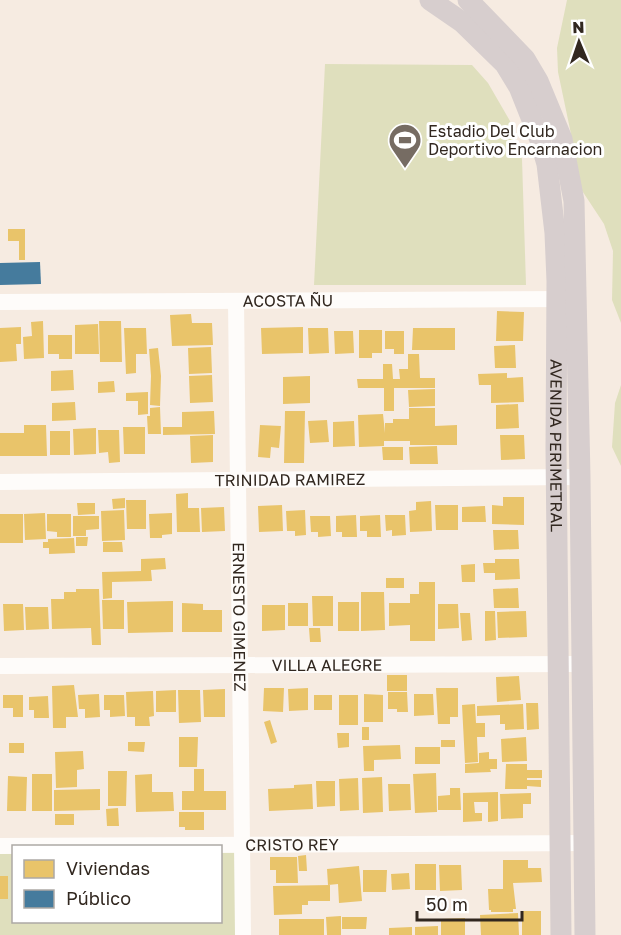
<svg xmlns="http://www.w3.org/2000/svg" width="621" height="935" viewBox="0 0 621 935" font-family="'Golos Text',sans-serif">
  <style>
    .green { fill: #dfdfbd }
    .homes { fill: #e9c46a }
    .public { fill: #457b9d }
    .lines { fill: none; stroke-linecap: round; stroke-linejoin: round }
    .minor { stroke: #fefcfa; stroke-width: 16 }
    .major { stroke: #d7cece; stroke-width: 21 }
    .labels { text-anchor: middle; stroke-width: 6; stroke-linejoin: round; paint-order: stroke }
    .poi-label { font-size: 16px; fill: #31271f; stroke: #fff; text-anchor: start }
    .street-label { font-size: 16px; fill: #31271f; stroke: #fff }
  </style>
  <rect width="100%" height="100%" fill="#f6ebe1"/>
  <path class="green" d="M567 0H621V323L612 300 613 251 604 224 577 183 571 134 558 72 557 48Z
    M325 64 472 65 488 83 510 121 522 159 526 285H314Z
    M621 385V466L612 447 615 403Z
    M243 845V935H0V848H13L14 922H220V846Z"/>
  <path class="homes" d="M8 229H25V260H19V241H8Z
    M497 311 524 312 523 341H496Z
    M191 314 192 323H212L213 345 172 346 170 315Z
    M43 321 44 358 24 359 23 337 32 336 31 322Z
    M99 321H121L122 362H100Z
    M98 324 99 354H75V325Z
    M21 327V344H16L17 361 0 362V328Z
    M303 327V353L262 354 261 328Z
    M124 328H146L147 354H136V373L126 374Z
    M308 328H328L329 353 309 354Z
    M413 328H455V350H412Z
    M359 330H382V353H372V358H359Z
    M334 331H353L354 353 335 354Z
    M385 331H404V354H394V349H385Z
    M48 335H72V359H59V354H48Z
    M515 345 516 368H495L494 346Z
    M211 347 212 373 189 374 188 348Z
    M158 348 161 376 160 406 150 405 151 376 149 349Z
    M408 354H419L420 378H435V388H394V411H384V388H358L357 379H383V364H392L393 379H400L399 369H408Z
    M73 370 74 390 51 391V371Z
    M507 373V378L523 377 524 402 491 403V385H479L478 374Z
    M212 375 213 402 190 403 189 376Z
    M310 376V403L283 404V377Z
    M114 381 115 392 98 393V382Z
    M435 389V406L409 407 408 390Z
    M148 392V414L138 415V401H126V393Z
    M75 402 76 420 52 421V403Z
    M518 404 519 428 496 429V405Z
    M160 407 161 434H148L147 416H150V408Z
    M409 408H435V426L457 425V445H410V441H384V446L359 447 358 415 383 414 385 433V423H393V419H409Z
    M214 411 215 434 163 435V427H182V412Z
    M285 411H305L304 463H284Z
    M327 420 329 442 310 443 308 421Z
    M354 421 355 446 333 447V422Z
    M24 425H46L47 456H0V433H24Z
    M260 425 281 426 279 448 271 447 270 458 258 457Z
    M123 427H145V454H124Z
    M96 428V454L74 455 73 429Z
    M98 430H119L120 462 109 463 108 452 99 453Z
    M50 431H70V455H50Z
    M213 435V462L191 463 190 436Z
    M500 435H524L525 459 501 460Z
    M437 446 438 464H410L409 447Z
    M382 447H403V460H383Z
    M188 493V508H199L200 532H177L176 494Z
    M503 497H524V525L492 524V505L503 506Z
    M125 498V508L113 509 112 499Z
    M126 500H146V529H127Z
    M431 501 432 531 410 532 409 511 416 510V502Z
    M77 503H95V514L78 515Z
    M282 505 283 531 259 532 258 506Z
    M435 505H458V530H436Z
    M485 506 486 522H462V507Z
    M224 507 225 531 202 532 201 508Z
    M124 510 125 540 102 541 101 511Z
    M305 510 306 535 295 536V531H287L286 511Z
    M45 513 46 539 25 540 24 514Z
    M172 513V534L162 535V538H150L149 514Z
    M0 514H23V543H0Z
    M47 514H71V537H57V532L47 531Z
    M356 515 357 537H342V532H336V516Z
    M380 515 381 537H367V531H360V516Z
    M385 515H405L406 535 392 536V530L386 531Z
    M73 516H99V529L86 530V536H73Z
    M310 516H330L331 536 318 537V532H311Z
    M493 530H518L519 549 494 550Z
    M76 537H88L87 546H76Z
    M74 538 75 553 49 554V548H43V542H48V539Z
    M103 542H122L123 552H103Z
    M165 558 166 569 151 570 152 581 112 582V598L103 599 102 572 141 571V559Z
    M495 559H519L520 579 495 580V573H484L483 563H495Z
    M475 564V582H462L461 565Z
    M386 578H404V588H386Z
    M419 582H435V641H410V625L389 626V603H410V594H419Z
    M518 588 519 608H494L493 589Z
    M76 589H99L101 645H92L91 628 52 629 51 599H64V592H76Z
    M361 592H384L385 630 361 631Z
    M312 596H333V626H313Z
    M102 600H124V629H103Z
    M173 601V632L128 633 127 602Z
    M338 602H359V631H338Z
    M182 603 203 604V610H222V632H182Z
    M288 603H308V626H288Z
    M3 604H23L24 630 4 631Z
    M438 604H458L459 628 438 629Z
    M262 605H285V630L262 631Z
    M25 607H48L49 629 26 630Z
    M485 611H495L496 640 485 641Z
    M526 611 527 637 498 638 497 612Z
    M460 613H470L472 640 462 641Z
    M309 628H320L321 642H310Z
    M387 675H407V691H387Z
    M519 676 521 700 497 702 496 677Z
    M74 685 78 717H66V728H53L52 686Z
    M264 688H284L283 712 263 711Z
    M308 688V710L289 711 288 689Z
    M436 688H458V717H450V724H438Z
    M225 689V717H204L203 690Z
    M176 690V712H156V691Z
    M178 690H200L201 722 179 723Z
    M153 691 154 716 149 717 150 726H135V717H127L126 692Z
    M388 692H407L408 712H397V709H388Z
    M99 694 100 717 85 718V709H79L78 695Z
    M364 694 383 695V722H364Z
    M414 694H433L434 715 414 716Z
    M3 695H23V717H13V708H3Z
    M104 695H124L125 716 110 717V710H104Z
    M314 695H332V710H314Z
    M339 695H358V725H339Z
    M48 696 49 718H34V710H29V697Z
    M526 703H538L539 729 527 730Z
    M475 704 476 723H485V737H477L478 762 465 763 462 705Z
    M523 704 524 729 505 730V724H500V715L477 716V706Z
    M270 720 277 742 271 744 264 722Z
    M362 727H369V740H362Z
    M337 733H349V747L338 748Z
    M179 737H198L197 767H179Z
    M526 737 527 761 502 762 501 739Z
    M441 740H455V747H441Z
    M128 742H145L144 752 128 751Z
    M9 743H24V753H9Z
    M400 745 401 759 374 760V771H364L363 746Z
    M415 747H440V764H415Z
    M83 751 84 769 77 770V787L56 788 55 752Z
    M489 752V759H497V769H490L491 772 465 773V764L479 763V753Z
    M506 764H527V770H542V778H527V780H541V787L527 786V789H505Z
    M194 769H204V791H226V810H182V791H194Z
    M108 771H127L126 806H108Z
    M436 773 437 812 415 813 413 774Z
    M32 774H52V811H32Z
    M152 774V792H173L174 811 136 812 135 775Z
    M8 776 27 777 26 811H7Z
    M382 777 383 812 363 813 362 778Z
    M358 778 359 810 340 811 339 779Z
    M316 781H335V806L317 807Z
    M312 784 313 809 269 811 268 789 294 788V785Z
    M388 784H410L411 810 389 811Z
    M450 788H460L461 810H438V796L450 795Z
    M100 789V810L54 811V790Z
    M498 792V821L488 822V802H474L475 813H482V821L463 822V793Z
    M531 793V804H523V818L501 819 500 794Z
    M118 808 119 826H107L106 809Z
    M179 812H204V830H185V827H179Z
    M55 814H74V825H55Z
    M306 855 307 871H299L298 856Z
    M270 857H297L298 883H276V870H270Z
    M503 860H528V868H541L542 882 513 883 516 909H513V912H491V910H489L488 889H503Z
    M415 864H436V890H415Z
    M439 865H461L462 890 440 891Z
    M359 866 362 901 339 903 338 884 328 885 327 869Z
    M363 870H387L386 892H363Z
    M409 873 410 889 392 890 391 874Z
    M0 876H8V899H0Z
    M330 885V901H308V905H302V914L274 915 273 886Z
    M522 911H541V935H522Z
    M518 913 519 935H481L480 915Z
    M341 916V935H327L326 917Z
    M342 917H367L366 929H342Z
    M465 918V935H441V919Z
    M279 919H324V935H279Z
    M438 926V935H415V927Z
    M412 927V935H389V928Z"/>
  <path class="public" d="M40 262 41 284 0 285V263Z"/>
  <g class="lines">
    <g class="minor">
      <path id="s1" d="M236 301 243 935"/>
      <path id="s2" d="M0 302 569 299"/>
      <path id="s3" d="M0 482 580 477"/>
      <path id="s4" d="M0 666 583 664"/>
      <path id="s5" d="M0 846 585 843"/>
    </g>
    <g class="major">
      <path id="s6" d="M430 0 462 22 505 64 519 87 540 140 547 164 555 233 557 281 556 448 561 935"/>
      <path d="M468 0 525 59 538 81 562 139 574 201 580 477 585 935"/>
    </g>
  </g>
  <defs>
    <symbol id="stadium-pin" viewBox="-11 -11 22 30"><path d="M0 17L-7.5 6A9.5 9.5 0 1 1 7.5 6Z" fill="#766c63" stroke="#fff"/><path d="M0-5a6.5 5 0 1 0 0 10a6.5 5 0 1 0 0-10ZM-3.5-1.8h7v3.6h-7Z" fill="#fff"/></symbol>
  </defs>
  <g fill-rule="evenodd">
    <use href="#stadium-pin" x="386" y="121" width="38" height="52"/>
  </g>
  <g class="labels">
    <g class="poi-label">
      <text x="428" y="137">Estadio Del Club<tspan x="428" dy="18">Deportivo Encarnacion</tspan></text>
    </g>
    <g class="street-label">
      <text dy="6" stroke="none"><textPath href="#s2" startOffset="288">ACOSTA ÑU</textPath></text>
      <text dy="6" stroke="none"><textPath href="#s6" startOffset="490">AVENIDA PERIMETRAL</textPath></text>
      <text dy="6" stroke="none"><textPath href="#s3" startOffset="290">TRINIDAD RAMIREZ</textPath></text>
      <text dy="6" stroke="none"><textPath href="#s1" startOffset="316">ERNESTO GIMENEZ</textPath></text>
      <text dy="6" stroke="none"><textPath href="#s4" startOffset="327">VILLA ALEGRE</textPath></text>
      <text dy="6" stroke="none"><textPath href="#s5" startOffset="292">CRISTO REY</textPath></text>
    </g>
  </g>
  <rect x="12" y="845" width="210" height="78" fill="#ffffff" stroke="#ada9a5" stroke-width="1.5"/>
  <rect x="24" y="860" width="30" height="18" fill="#e9c46a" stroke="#ada9a5" stroke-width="1.5"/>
  <text x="66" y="875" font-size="18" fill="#31271f">Viviendas</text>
  <rect x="24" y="890" width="30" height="18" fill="#457b9d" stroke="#ada9a5" stroke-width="1.5"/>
  <text x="66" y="905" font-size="18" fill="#31271f">Público</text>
  <g transform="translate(579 42) rotate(358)" stroke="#ffffff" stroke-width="4.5" paint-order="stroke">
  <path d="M0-4.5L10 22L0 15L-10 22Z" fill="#31271f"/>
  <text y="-9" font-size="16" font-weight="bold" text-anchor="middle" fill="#31271f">N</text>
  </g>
  <path d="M417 911v9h105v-9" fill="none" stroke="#31271f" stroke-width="3"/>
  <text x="426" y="911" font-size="18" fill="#31271f" stroke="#ffffff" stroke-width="4.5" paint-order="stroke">50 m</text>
</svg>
